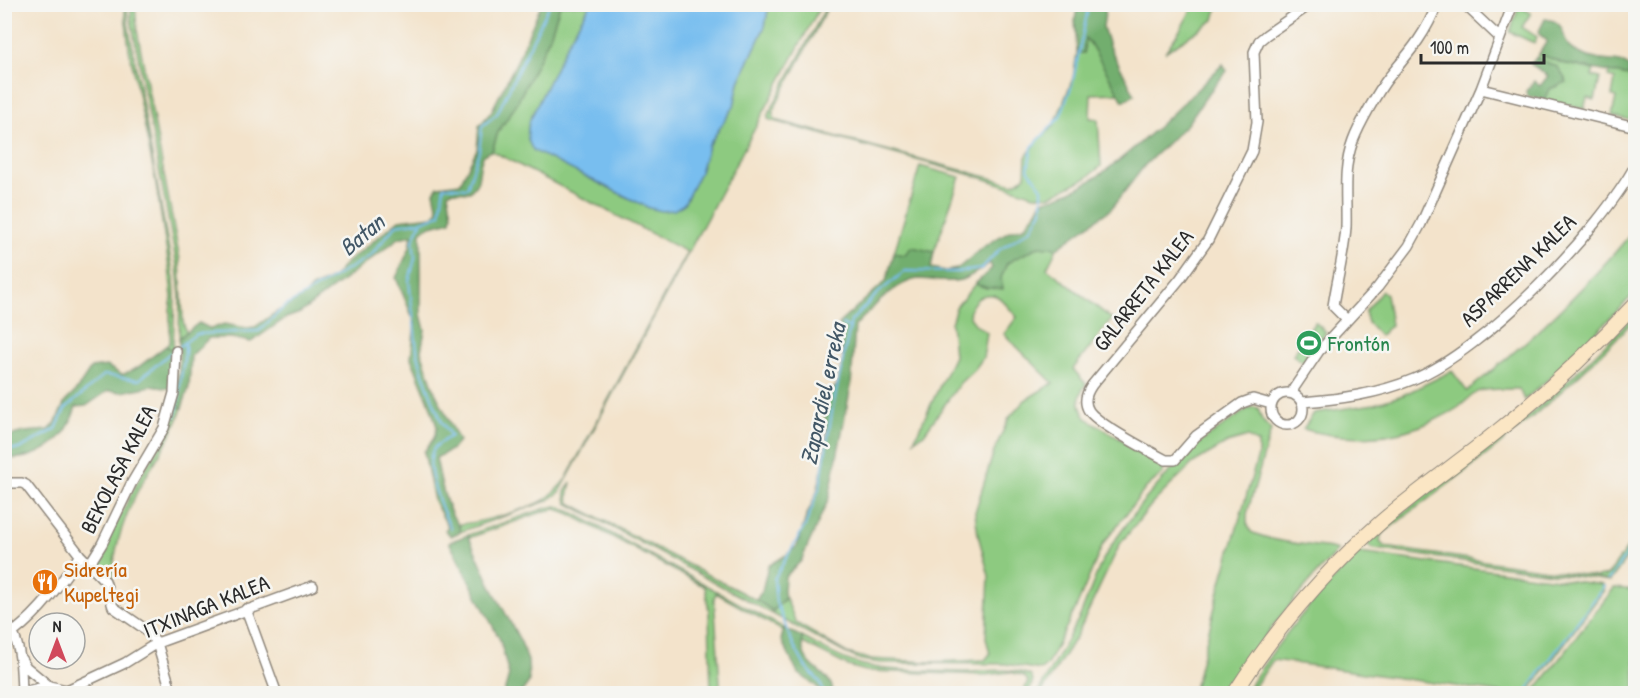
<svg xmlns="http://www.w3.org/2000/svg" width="1640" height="698" viewBox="0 0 1640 698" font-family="'Patrick Hand',sans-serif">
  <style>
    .green { fill: #8dca80; stroke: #5c7a56; stroke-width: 1.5 }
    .forest { fill: #72ae6e; stroke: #4e6c4c; stroke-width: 1.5 }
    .water { fill: #78beef; stroke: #52748d; stroke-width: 1.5 }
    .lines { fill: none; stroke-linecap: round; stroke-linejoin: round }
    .stream { stroke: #78beef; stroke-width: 2 }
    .pedestrian-casing { stroke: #8f877b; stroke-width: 10 }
    .minor-casing { stroke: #8f877b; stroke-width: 12 }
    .secondary-casing { stroke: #8f877b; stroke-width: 16 }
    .pedestrian { stroke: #fff; stroke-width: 7 }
    .minor { stroke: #fff; stroke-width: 9 }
    .secondary { stroke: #fbe6c4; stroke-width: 14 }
    .labels { text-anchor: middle; stroke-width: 5; stroke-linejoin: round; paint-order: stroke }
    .street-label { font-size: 22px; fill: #2b2b2b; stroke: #f6f6f2 }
    .leisure-label { font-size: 22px; fill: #27864d; stroke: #f6f6f2; text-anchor: start }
    .food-label { font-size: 22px; fill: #c56008; stroke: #f6f6f2; text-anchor: start }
    .water-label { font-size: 24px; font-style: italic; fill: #425766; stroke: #f6f6f2 }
  </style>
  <rect width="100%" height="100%" fill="#f6f6f2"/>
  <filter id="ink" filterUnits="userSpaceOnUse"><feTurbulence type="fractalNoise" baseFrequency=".0167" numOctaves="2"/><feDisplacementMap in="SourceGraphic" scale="12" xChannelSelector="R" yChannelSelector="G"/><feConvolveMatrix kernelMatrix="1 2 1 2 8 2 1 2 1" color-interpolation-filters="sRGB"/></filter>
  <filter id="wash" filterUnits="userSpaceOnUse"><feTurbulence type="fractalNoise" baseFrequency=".008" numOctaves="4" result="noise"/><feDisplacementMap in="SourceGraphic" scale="24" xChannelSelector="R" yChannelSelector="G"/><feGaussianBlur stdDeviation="1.35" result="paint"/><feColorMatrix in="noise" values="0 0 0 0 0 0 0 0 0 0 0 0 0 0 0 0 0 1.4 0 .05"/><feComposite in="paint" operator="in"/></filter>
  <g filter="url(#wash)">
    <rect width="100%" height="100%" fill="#f3e3cb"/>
    <path class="green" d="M124 5H127L128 23 174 278 175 296 173 350 166 346 170 342V310L172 298 169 267 155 178 129 49Z
      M131 5H135L137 30 180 260 183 321 186 332 179 338 180 296 177 266 131 19Z
      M560 5H590L570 38 529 122C527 133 526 141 535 151L628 198 684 204 700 172 708 146 734 106 739 82 765 26 769 5H821L560 492 547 501 460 532V524C479 523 530 509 546 499 554 493 560 486 566 479L687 252 492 151 498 132 516 105 550 36Z
      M827 5H829L773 111V117L779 121 1013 184 1025 177 1026 157 1038 140 1054 126 1073 78 1077 53H1084V38L1090 43 1119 93 1091 94 1090 118 1098 119 1101 166 1086 178 1050 196 1034 195 979 177 773 121 768 119V115Z
      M1194 5H1218L1214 20 1165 52 1180 30Z
      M1519 6 1531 13 1522 27 1537 37 1534 43 1510 32Z
      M1539 54 1562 63 1594 70 1592 76 1600 78 1595 100 1587 98 1584 109 1544 100 1549 89 1559 86 1558 67 1536 58Z
      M1609 71 1635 77V121L1612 116 1616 97 1612 96 1615 79 1608 77Z
      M920 166 960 177 934 252 912 247 904 255 894 253Z
      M1635 229V293L1560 369 1524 400 1519 389C1509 389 1485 388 1477 392 1471 396 1465 402 1459 407 1452 412 1443 416 1435 420 1394 440 1346 441 1303 429L1314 413 1374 404 1403 395 1452 371 1467 391C1528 343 1586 288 1635 229Z
      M1039 246 1057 248 1047 268 1112 319 1073 369 1086 384C1077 396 1078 406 1086 418L1164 466 1163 473 1146 488 1103 544 1076 608 1047 665 1041 670 1005 664 880 663 861 660 845 653 567 503 565 492 571 482 568 497 570 503 756 600 773 611 786 598 796 623 847 653 869 659 929 662 985 660 990 654 986 638 989 576 978 535 975 512 994 451 1009 418 1025 400 1053 383 1004 334 1017 317C1011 311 1003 299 996 296 981 291 970 303 969 316L976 325 987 333 983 358 975 369 960 383 924 434 914 440 954 356 951 323 956 307 975 284 987 288 1001 278 1007 263Z
      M1382 291 1386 294 1391 325 1380 336 1368 323 1365 312Z
      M1635 314V319C1597 360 1555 398 1512 434 1470 470 1424 501 1381 535L1380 542 1385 547 1597 577 1608 575 1635 537V547L1610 581 1374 549 1367 545C1409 503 1461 471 1507 433 1553 396 1595 356 1635 314Z
      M1315 322 1326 332 1303 362 1293 355Z
      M174 405 182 408C172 440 151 465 136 494 123 521 112 553 113 583L97 562 141 475 159 447Z
      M1254 407 1258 408 1262 420 1271 430 1247 514V523L1251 532C1269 540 1290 543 1309 545 1319 547 1329 546 1338 550 1296 595 1259 642 1225 693H1193L1222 579 1258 456V443L1248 437 1227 443 1193 463 1152 504 1120 544 1077 635 1043 690V693L1037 694 1080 616 1101 563 1113 543 1142 503 1188 451 1249 408Z
      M557 506 572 512 784 628 783 631 716 593 714 598 720 682 719 693H711L709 612 705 587 568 513 556 509 545 511 469 538 468 535 546 508Z
      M1359 553 1603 585 1604 590 1528 693H1504L1273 660 1250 693 1244 694C1277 642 1315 596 1359 553Z
      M1614 588 1635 590V693H1533Z
      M802 637C819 646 837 658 856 663 883 672 933 671 963 672 985 672 1011 666 1031 676L1033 681 1028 693H1023L1028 681 1024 676 1010 672 986 675 866 671 848 666 801 642Z"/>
    <path class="forest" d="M541 5H560L550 36 516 105 498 132 492 151C478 153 481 169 478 180 477 185 473 188 470 192L452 191 448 193 452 214 451 221 427 227 421 232V314L425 330 421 351 435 392 459 441 451 450 436 458C440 476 443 498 452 515 456 523 460 524 460 532L451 536 445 530 448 527 434 501 424 452 434 438 437 427 429 402 411 358 415 323 396 278 410 247 412 235 399 238 300 313 286 318 251 342 231 338H209L191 356 189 387 182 408 174 405 179 371V338L199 323 211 329 224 324 247 328 255 327 275 313 305 295 311 288 333 278 346 263 399 220 433 216 438 210 434 192 438 186 460 183 477 149 479 126 491 112 518 59Z
      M1078 5H1106L1103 27 1109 46 1135 95 1123 101 1090 43 1085 38 1084 53H1077L1075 19Z
      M1545 19C1570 21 1558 42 1575 51 1582 55 1594 59 1602 60 1612 62 1622 60 1629 66V76L1562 63 1539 54 1547 41 1538 33Z
      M1536 58 1558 67 1567 82 1549 89 1544 100 1527 96 1526 91 1534 81 1540 86 1548 76 1531 64Z
      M1223 64 1227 71 1208 94 1187 124 1145 165 1111 209 1057 248 1039 246 1007 263 1001 278 1003 289 987 288 975 284 992 268 990 263C970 277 964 283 938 281 932 280 925 279 919 279 896 281 870 310 855 326L851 386 829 498 801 561 785 577 784 591 785 598 773 611 756 600 762 591 768 566 786 555 797 546 806 517 817 492 824 462 827 432 822 401 837 385 843 359 839 323 886 281 894 253 904 255 912 247 934 252 931 268 946 271 957 269 986 245 1009 231 1024 227 1037 211 1042 201C1089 190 1124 157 1159 126 1180 106 1202 85 1223 64Z
      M166 346 173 350 171 389 151 386 122 392 108 391 86 406 76 407C73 415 70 426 64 433 50 450 27 461 5 458V437L24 432 49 430 55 424 65 402 75 392 91 368 107 366 122 375 137 368Z
      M468 535 492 588 521 642 528 661 529 682 521 693H504L509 675 500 640 449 542Z
      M784 628 802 637C800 672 832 669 833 693H822L817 687 798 673 781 640Z"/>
    <path class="water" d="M590 5H769L765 26 739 82 734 106 708 146 700 172 684 204 674 210 662 211 649 208 534 151C526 141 527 133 529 122L570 38Z"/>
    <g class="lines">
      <path class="stream" d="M421 223 413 240 415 258 409 281 417 350 423 374 434 403 442 422 451 436C447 439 439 443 435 447 421 464 443 512 451 529
        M842 324 850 328
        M179 347 196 334 259 331 284 307 370 256 396 225 422 221 440 214 444 186 467 188 479 151 482 126 497 114 550 4
        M175 417C179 403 179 391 181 377 183 365 186 355 185 342
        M4 449H19L56 429 65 409 104 375 139 380 170 353
        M1608 580 1636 541
        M824 694 820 682 805 666 793 644 776 602 774 579 805 526 820 486 832 412 851 321 877 294 905 271 958 272 981 269 999 250 1031 229 1042 211V188L1028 169 1032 147 1060 117 1072 85 1089 4
        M1524 694 1604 586"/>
    </g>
  </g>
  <g filter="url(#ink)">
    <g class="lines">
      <defs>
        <path id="pedestrian" d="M494 694V693"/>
        <path id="minor" d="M1464 4 1500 38
          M1481 89 1636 127
          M1347 320 1333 306C1337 280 1344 254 1346 228 1347 199 1342 170 1353 141 1359 125 1378 91 1389 77 1409 53 1426 34 1437 4
          M1271 409a16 16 0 1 1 32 0a16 16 0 1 1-32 0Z
          M1293 394 1294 388 1319 351 1378 287 1409 246 1421 224 1481 89 1513 4
          M1302 402C1340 399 1378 394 1414 379 1485 350 1600 231 1636 164
          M1271 404 1253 399 1242 403 1196 436 1175 460H1166C1149 451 1098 424 1089 411 1083 402 1087 392 1092 385L1180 279 1208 240 1252 151 1257 122 1254 52 1259 41 1266 35 1311 4
          M4 483H22L26 485 80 555 105 581 113 607 145 629 157 643 172 694
          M89 565 102 544 131 484 164 428 174 393 176 351
          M246 609 277 694
          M4 619C22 641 21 666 22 694
          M14 632C41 611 61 583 80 555
          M21 659 26 667 49 686
          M22 692 49 686 67 690 125 663 157 643 313 586"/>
        <path id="secondary" d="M1234 694C1275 630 1324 572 1381 522 1419 489 1461 461 1499 430 1548 391 1594 348 1636 303"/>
      </defs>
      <use href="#pedestrian" class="pedestrian-casing"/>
      <use href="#minor" class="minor-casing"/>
      <use href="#secondary" class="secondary-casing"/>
      <use href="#pedestrian" class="pedestrian"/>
      <use href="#minor" class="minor"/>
      <use href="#secondary" class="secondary"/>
    </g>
  </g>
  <defs>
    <symbol id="stadium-disc" viewBox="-11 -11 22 22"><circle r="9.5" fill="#2e9e5b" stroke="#f6f6f2"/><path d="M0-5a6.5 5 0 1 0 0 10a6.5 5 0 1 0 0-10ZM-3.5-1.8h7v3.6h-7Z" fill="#fff"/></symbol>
    <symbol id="restaurant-disc" viewBox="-11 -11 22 22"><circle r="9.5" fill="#e8710a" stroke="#f6f6f2"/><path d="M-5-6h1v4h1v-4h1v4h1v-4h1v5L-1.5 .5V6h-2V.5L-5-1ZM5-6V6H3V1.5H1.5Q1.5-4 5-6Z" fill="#fff"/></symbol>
  </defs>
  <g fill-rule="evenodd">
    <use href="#stadium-disc" x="1294" y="328" width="30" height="30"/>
    <use href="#restaurant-disc" x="30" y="567" width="30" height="30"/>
  </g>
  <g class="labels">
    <g class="street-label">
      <text transform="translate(1518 270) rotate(-44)" y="8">ASPARRENA KALEA</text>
      <text transform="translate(1143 290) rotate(-52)" y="8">GALARRETA KALEA</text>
      <text transform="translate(118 469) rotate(-63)" y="8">BEKOLASA KALEA</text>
      <text transform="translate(206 606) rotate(-22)" y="8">ITXINAGA KALEA</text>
    </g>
    <g class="leisure-label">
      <text x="1328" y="351">Frontón</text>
    </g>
    <g class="food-label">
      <text x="64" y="577">Sidrería<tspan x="64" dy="25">Kupeltegi</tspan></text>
    </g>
    <g class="water-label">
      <text transform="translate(362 235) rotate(-40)" y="8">Batan</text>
      <text transform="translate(823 394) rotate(-78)" y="8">Zapardiel erreka</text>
    </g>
  </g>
  <rect width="1640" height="698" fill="none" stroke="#f6f6f2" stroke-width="24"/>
  <g transform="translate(57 641)"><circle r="28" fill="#f6f6f2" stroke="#a5a5a2" stroke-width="1.5"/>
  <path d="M0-4.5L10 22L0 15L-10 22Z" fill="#d1495b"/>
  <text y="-9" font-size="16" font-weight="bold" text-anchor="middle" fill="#2b2b2b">N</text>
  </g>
  <path d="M1421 54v9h123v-9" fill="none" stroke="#2b2b2b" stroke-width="3"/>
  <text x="1430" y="54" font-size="18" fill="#2b2b2b" stroke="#f6f6f2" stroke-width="4.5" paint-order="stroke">100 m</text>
</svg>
